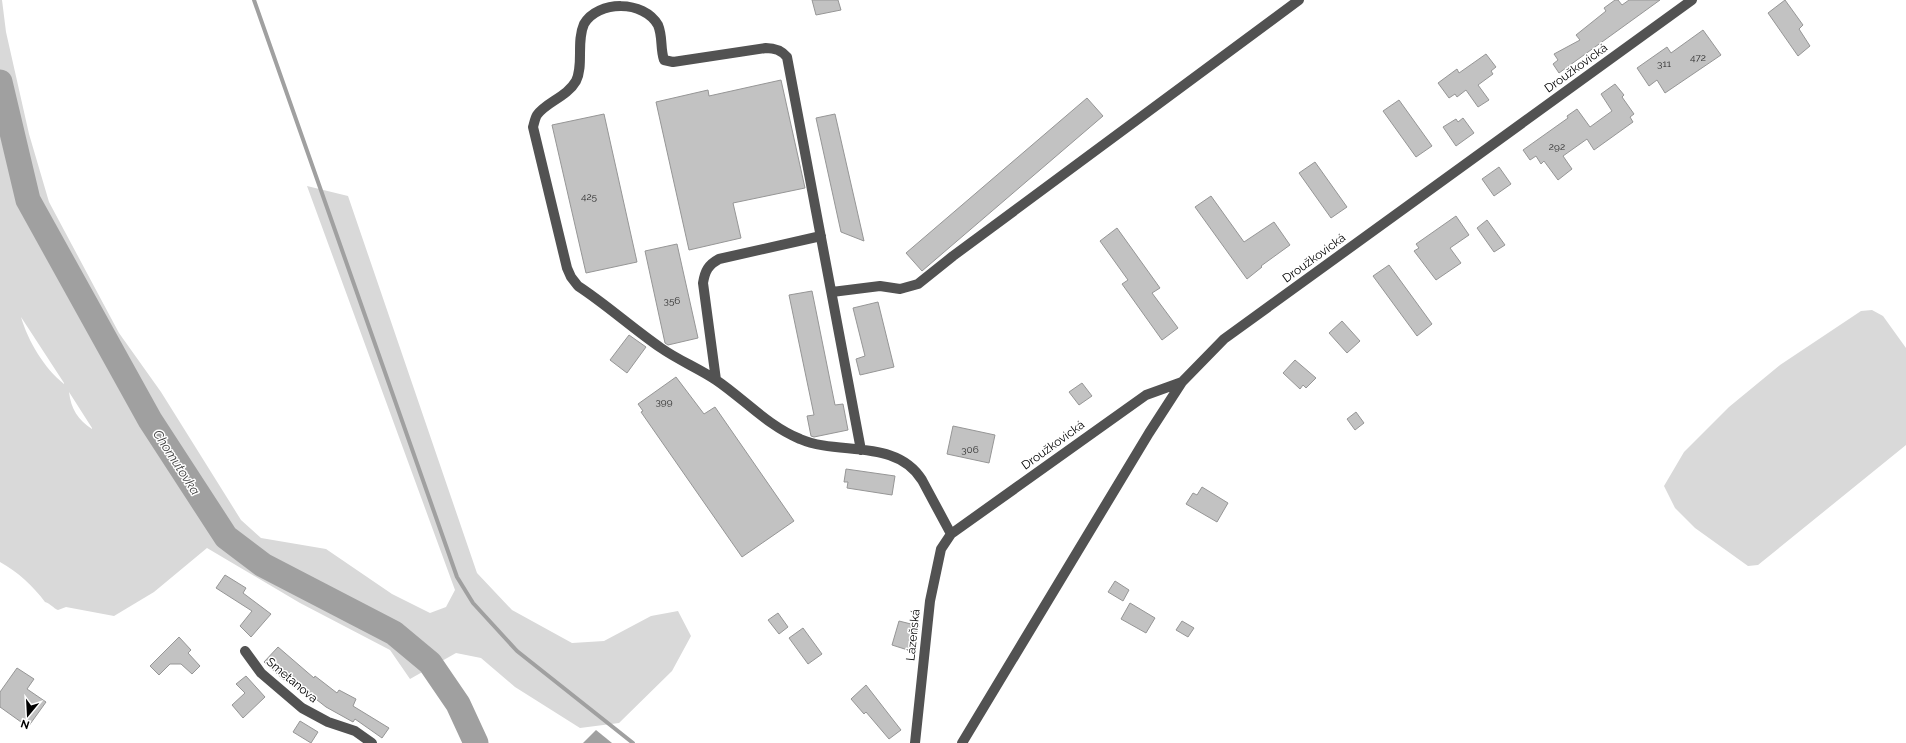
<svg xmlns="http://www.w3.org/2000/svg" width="1906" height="743" viewBox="0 0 1906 743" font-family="Raleway,sans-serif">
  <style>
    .green { fill: #d9d9d9; fill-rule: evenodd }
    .water { fill: #a0a0a0 }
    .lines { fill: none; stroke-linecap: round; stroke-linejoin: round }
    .stream { stroke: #a0a0a0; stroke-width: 4 }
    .river { stroke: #a0a0a0; stroke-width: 25 }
    .building { fill: #c2c2c2; stroke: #969696 }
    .minor { stroke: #525252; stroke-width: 10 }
    .labels { text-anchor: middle; stroke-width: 3; stroke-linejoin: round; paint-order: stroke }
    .number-label { font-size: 10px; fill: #303030 }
    .street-label { font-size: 12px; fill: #000; stroke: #fff }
    .water-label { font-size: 13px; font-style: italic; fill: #414141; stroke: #fff }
  </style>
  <rect width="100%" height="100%" fill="#fff"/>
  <path class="green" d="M0 0H2L6 32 29 134 49 202 119 333 161 392 241 520 261 538 326 549 392 594 430 613 446 607 455 590 307 186 348 196 477 573 512 610 572 643 604 641 651 616 678 611 691 636 672 671 619 723 580 728 515 687 481 658 456 653 410 679 390 650 300 603 207 548 154 592 114 616 66 607 58 610C53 608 51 604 45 602 33 586 18 572 0 562ZM21 317 64 383V384C44 368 28 341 21 317ZM69 392 92 428V429C78 420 71 409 69 392Z
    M1872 310 1883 316 1906 348V445L1758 565 1748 566 1695 528 1675 508 1664 486 1684 452 1729 407 1780 365 1861 311Z"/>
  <path class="water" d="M596 730 612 743H583Z"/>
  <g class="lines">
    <path class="stream" d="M254 0 457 577 473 603 517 651 633 743"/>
    <path class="river" d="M0 82 28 200 150 420 226 537 263 565 394 633 430 663 458 704 476 743"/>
  </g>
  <path class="building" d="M812 0H838L841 10 816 15Z
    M1615 0H1618L1622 5 1629 0H1660L1559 73 1553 64 1558 60 1554 54 1580 40 1576 35 1606 11 1604 8Z
    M1785 0 1803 25 1799 29 1810 46 1798 56 1768 13Z
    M1703 30 1721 55 1665 93 1657 80 1649 86 1637 68 1667 47 1671 53Z
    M1486 54 1496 67 1491 71 1493 74 1478 85 1489 100 1478 107 1466 90 1457 97 1455 94 1449 98 1438 83 1457 69 1459 73Z
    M781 80 805 188 733 203 741 238 689 250 656 102 708 90 709 96Z
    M1615 84 1624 95 1622 97 1634 114 1630 117 1633 122 1594 150 1587 139 1563 156 1572 169 1558 180 1544 161 1541 164 1536 156 1530 160 1523 150 1568 118 1567 116 1577 109 1590 127 1612 111 1601 94Z
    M1087 98 1103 116 922 271 906 253Z
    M1399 100 1432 146 1416 157 1383 111Z
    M604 114 637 262 586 273 552 125Z
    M835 114 864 241 841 232 816 118Z
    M1463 118 1474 133 1456 146 1443 127 1456 119 1458 122Z
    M1315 162 1347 207 1331 218 1299 173Z
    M1499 167 1511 184 1494 196 1482 179Z
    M1211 196 1244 242 1274 222 1290 245 1261 266 1262 267 1247 279 1195 207Z
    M1456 216 1469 235 1450 248 1461 263 1436 280 1414 251 1419 248 1416 244Z
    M1487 220 1505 245 1494 252 1477 228Z
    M1117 228 1160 288 1152 293 1178 328 1162 340 1122 284 1128 280 1100 241Z
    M677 244 698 338 668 345 665 343 645 251Z
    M1389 265 1432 324 1417 336 1373 276Z
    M812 291 835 405 843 404 848 430 814 437 811 436 807 416 814 415 789 295Z
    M878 302 894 367 860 375 856 359 865 356 853 308Z
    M1342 321 1360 341 1347 353 1329 333Z
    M629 335 646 347 627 373 610 360Z
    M1295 360 1316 378 1306 388 1303 385 1300 389 1283 373Z
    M676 377 704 414 715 407 794 521 742 557 641 412 643 411 638 404Z
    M1082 383 1092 396 1079 405 1069 392Z
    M1356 412 1364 423 1355 430 1347 419Z
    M953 426 995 435 989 463 947 454Z
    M846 469 895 476 892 495 847 488 848 482H844Z
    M1202 487 1228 503 1217 522 1186 504 1193 493 1197 495Z
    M225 575 246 588 243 593 271 614 251 637 240 626 252 611 216 588Z
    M1115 581 1129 590 1123 601 1108 592Z
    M1130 603 1155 618 1146 633 1121 619Z
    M778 613 788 627 779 634 768 620Z
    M899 621 919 626 911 651 892 645Z
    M1182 621 1194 628 1188 637 1176 630Z
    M803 628 822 654 808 664 789 638Z
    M179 637 191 650 188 653 200 666 192 674 181 664H170L159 675 150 666Z
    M278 647 314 678 315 676 337 693 339 690 356 699 353 706 389 728 382 738 355 719 353 722 326 707 298 685 295 688 285 679 284 680 264 662Z
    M17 668 34 679 27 689 46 702 28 727 0 707V692Z
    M246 676 265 697 243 718 232 705 245 693 236 684Z
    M866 685 901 730 889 739 866 712 864 714 851 699Z
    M300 721 318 732 311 743 293 732Z"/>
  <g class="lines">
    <path class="minor" d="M832 292 880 286 900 289 918 284 953 256 1299 0
      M716 380 703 283C705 271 708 265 719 259L821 236
      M861 450 787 57C781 50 775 48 766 48L673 62 664 60C660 48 663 37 658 25 644 0 598 0 584 24 576 42 584 65 576 81 567 97 546 102 537 115 535 118 534 124 533 127L567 268 571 277 578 286C607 305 632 328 661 348 678 360 698 368 716 380 744 399 768 426 800 439 839 456 896 438 922 480L951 534
      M245 651 261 673 302 708 328 722 355 731 372 743
      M915 743 930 601 941 549 951 534 1146 395 1182 382 1224 339 1692 0
      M962 743 1149 433 1182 382"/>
  </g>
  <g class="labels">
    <g class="number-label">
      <text x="1698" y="61">472</text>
      <text x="1664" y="67">311</text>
      <text x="1557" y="150">292</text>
      <text x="589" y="200">425</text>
      <text x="672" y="304">356</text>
      <text x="664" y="405">399</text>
      <text x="970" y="453">306</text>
    </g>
    <g class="street-label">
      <text transform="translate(1576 68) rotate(-36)" y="4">Droužkovická</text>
      <text transform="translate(1314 258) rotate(-36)" y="4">Droužkovická</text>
      <text transform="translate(1053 445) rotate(-36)" y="4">Droužkovická</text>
      <text transform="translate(913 635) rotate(-84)" y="4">Lázeňská</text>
      <text transform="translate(292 680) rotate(40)" y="4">Smetanova</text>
    </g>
    <g class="water-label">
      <text transform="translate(177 462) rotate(57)" y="5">Chomutovka</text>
    </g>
  </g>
  <g transform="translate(28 715) rotate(198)" stroke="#ffffff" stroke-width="3" paint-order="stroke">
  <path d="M0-3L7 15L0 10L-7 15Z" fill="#000000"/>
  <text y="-6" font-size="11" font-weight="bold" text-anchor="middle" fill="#000000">N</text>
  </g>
</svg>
